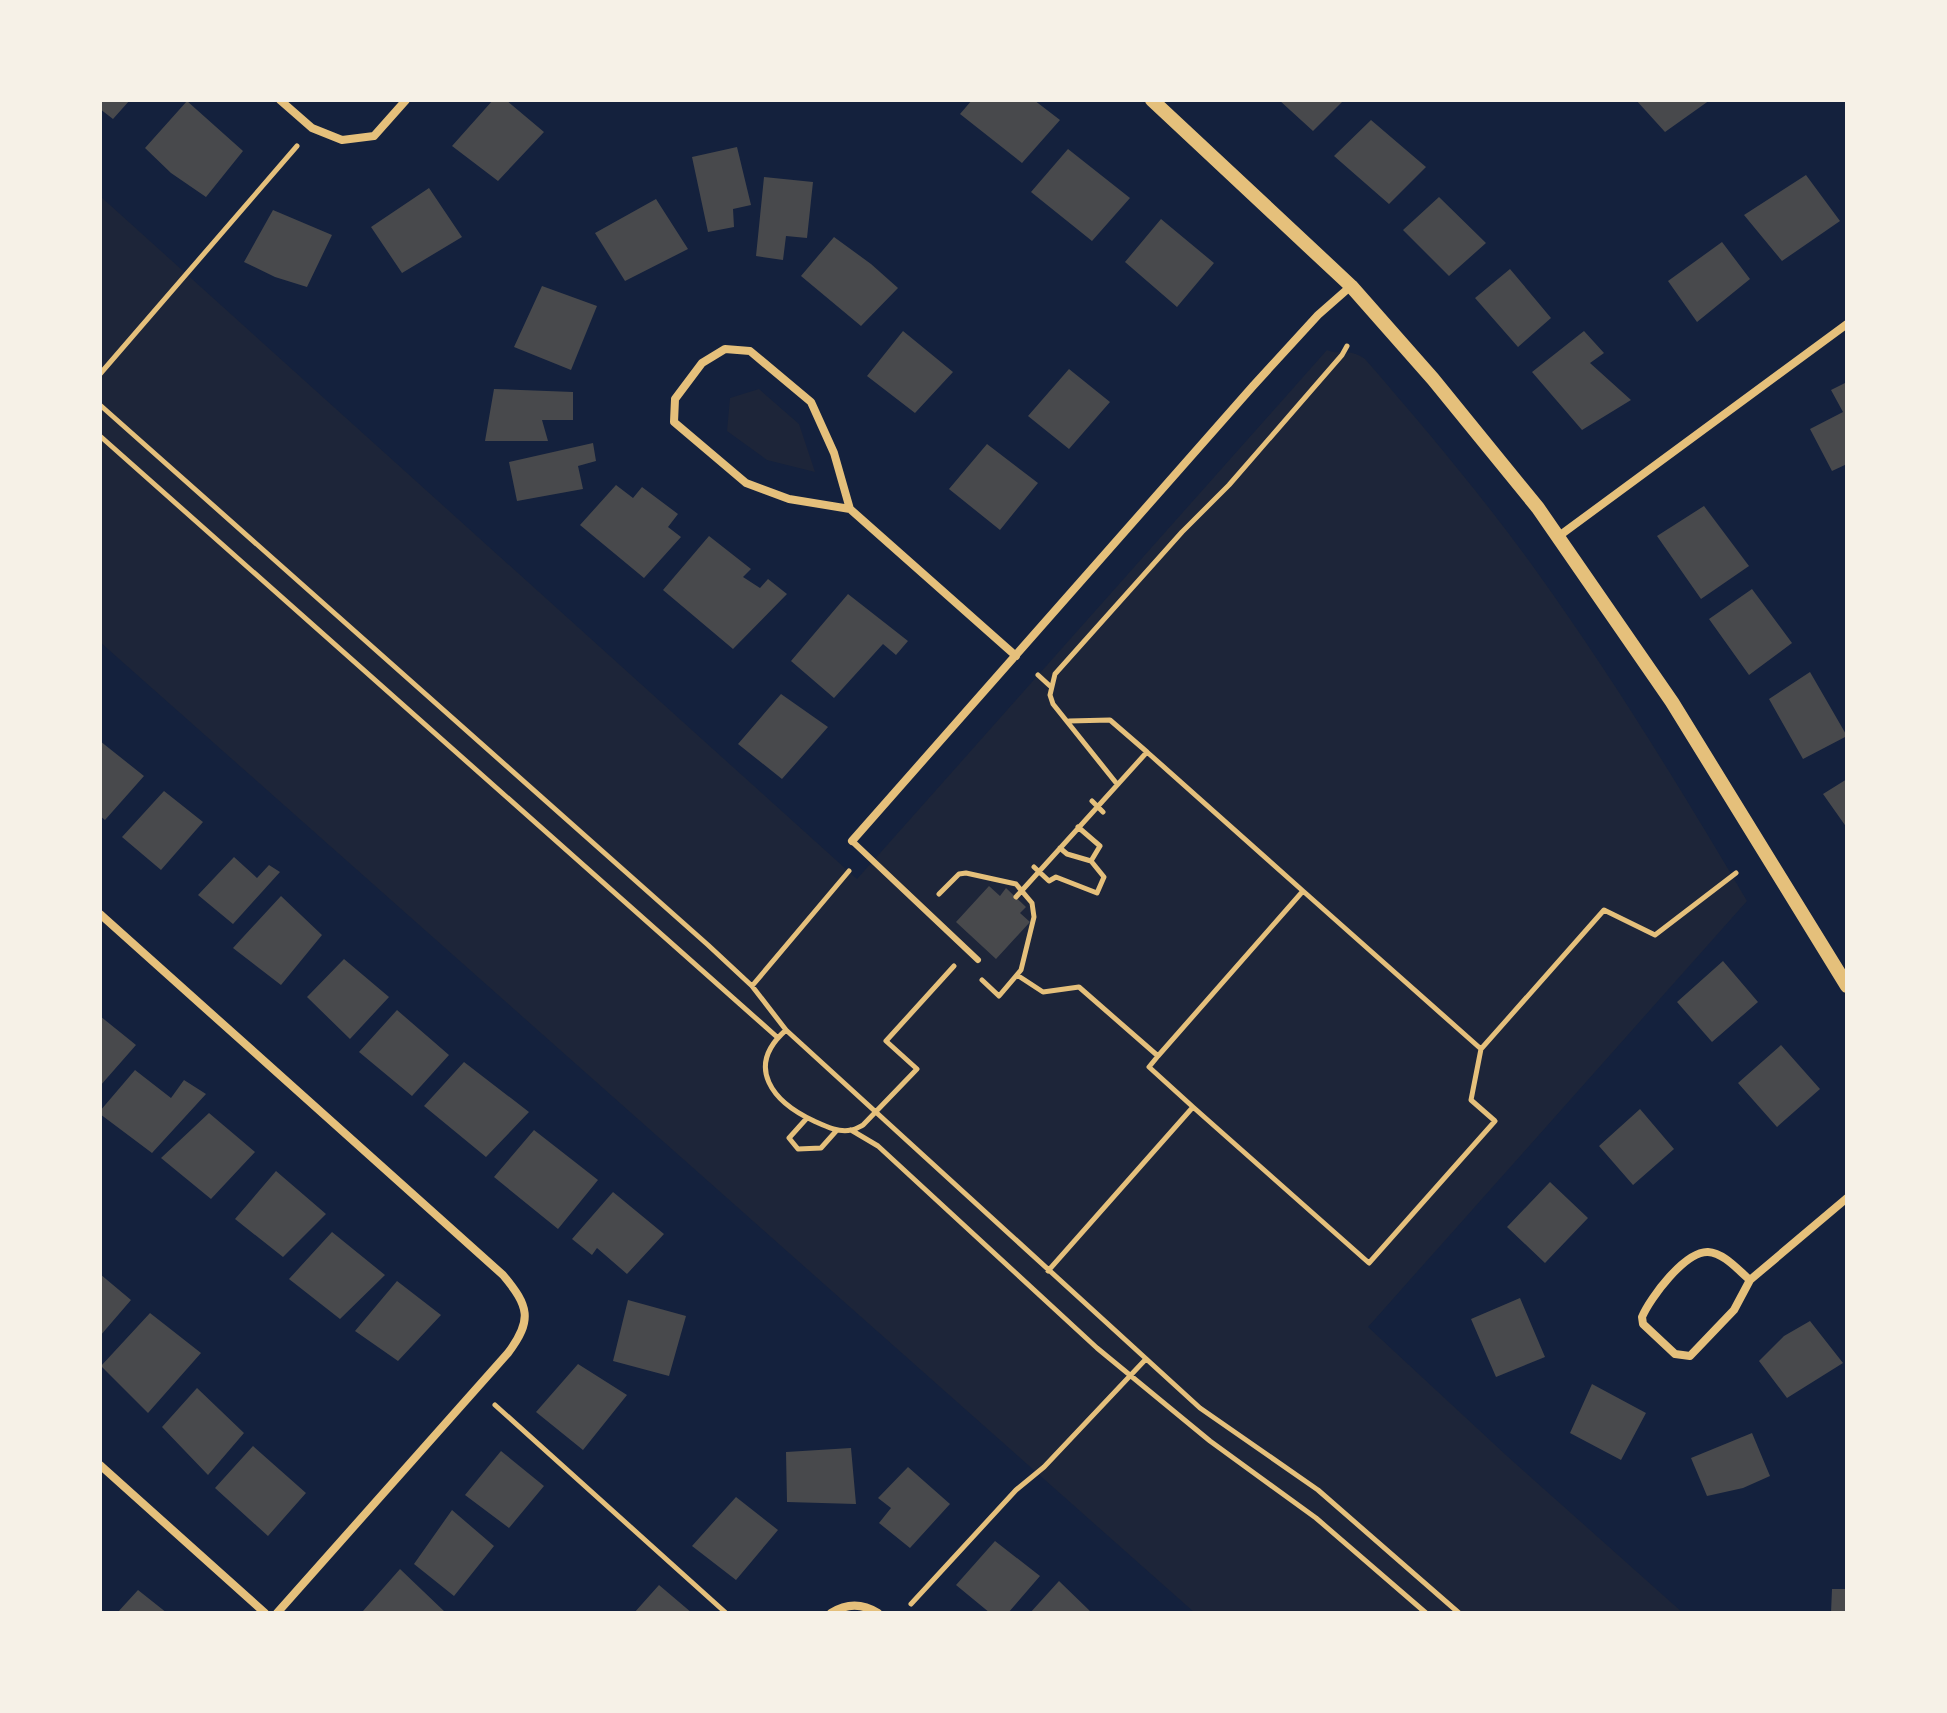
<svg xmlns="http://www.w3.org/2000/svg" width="1947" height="1713" viewBox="0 0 1947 1713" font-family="Georgia,serif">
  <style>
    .green { fill: #1d2539 }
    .building { fill: #48494c }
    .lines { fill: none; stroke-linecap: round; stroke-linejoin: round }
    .path { stroke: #e5c07b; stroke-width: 5 }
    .service { stroke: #e5c07b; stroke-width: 6 }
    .minor { stroke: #e5c07b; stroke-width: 8 }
    .tertiary { stroke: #e5c07b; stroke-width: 14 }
  </style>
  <rect width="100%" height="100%" fill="#14213d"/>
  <path class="green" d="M100 196 857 879 1327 350C1341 356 1348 347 1365 359 1424 427 1484 498 1537 572 1613 678 1681 789 1747 901L1368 1327 1507 1456 1683 1613H1195L100 642Z
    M759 389 799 424 815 472 767 460 727 431 730 398Z"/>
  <path class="building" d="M100 100H130L113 119 100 109Z
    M493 100H506L544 132 498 181 452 146Z
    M972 100H1034L1060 120 1022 163 960 114Z
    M1279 100H1344L1313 131Z
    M1636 100H1710L1665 132Z
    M187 101 243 151 206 197 171 173 145 148Z
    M1371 120 1426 167 1389 204 1334 156Z
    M737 147 751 205 733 209 734 227 708 232 692 157Z
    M1068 149 1130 198 1092 241 1031 192Z
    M1806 175 1840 221 1782 261 1744 215Z
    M764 177 813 182 807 238 786 236 783 260 756 256Z
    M429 188 462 237 402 273 371 227Z
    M1439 197 1486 243 1449 276 1403 230Z
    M656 199 688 249 625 281 595 233Z
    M273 210 332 235 307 287 275 277 244 262Z
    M1161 219 1214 263 1177 307 1125 262Z
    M834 237 871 264 898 288 861 326 801 276Z
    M1722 242 1750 279 1697 322 1668 281Z
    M1510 269 1551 318 1518 347 1475 298Z
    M542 286 597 306 571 370 514 347Z
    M903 331 953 372 915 413 867 376Z
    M1584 331 1604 353 1590 363 1631 400 1582 430 1532 372Z
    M1069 369 1110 402 1069 449 1028 416Z
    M1847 382V464L1832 471 1810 429 1843 412 1831 390Z
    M494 389 573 392V420H542L548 441H485Z
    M593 443 596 461 578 466 583 489 517 501 509 462Z
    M987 444 1038 483 1000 530 949 489Z
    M616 485 633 498 642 487 678 514 668 527 681 537 644 578 580 525Z
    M1704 506 1749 566 1701 599 1657 536Z
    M709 536 751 569 743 577 760 588 768 579 787 594 733 649 663 590Z
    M1752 589 1792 643 1749 675 1709 619Z
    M848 594 908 641 896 655 883 644 834 698 791 661Z
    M1810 672 1847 736 1803 759 1769 699Z
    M781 694 828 727 782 779 738 744Z
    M100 741 144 776 105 820 100 816Z
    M1847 779V828L1823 794Z
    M164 791 203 822 161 870 122 837Z
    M234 857 257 878 269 865 280 872 233 924 198 895Z
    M989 886 1000 896 1006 888 1026 907 1020 913 1030 922 996 959 956 922Z
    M281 896 322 935 281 985 233 948Z
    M344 959 389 997 350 1039 307 997Z
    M1723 961 1758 1002 1712 1042 1677 1002Z
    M397 1010 449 1055 412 1096 359 1052Z
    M100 1016 136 1045 100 1086Z
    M1781 1045 1820 1089 1777 1127 1738 1083Z
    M464 1062 529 1112 486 1157 424 1106Z
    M135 1070 171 1098 184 1080 206 1094 152 1153 100 1114V1111Z
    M1640 1109 1674 1149 1633 1185 1599 1146Z
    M209 1113 255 1152 211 1199 161 1158Z
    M534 1130 598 1180 558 1229 494 1177Z
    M276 1171 326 1214 283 1257 235 1219Z
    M1550 1182 1588 1218 1545 1263 1507 1227Z
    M613 1192 664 1234 627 1274 597 1248 592 1255 572 1239Z
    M332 1232 385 1275 340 1319 289 1279Z
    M100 1274 131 1300 100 1336Z
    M397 1281 441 1315 398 1361 355 1331Z
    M1520 1298 1545 1357 1496 1377 1471 1319Z
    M628 1300 686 1316 669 1376 613 1361Z
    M150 1313 201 1353 148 1413 101 1366Z
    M1810 1321 1843 1363 1787 1398 1759 1361 1784 1336Z
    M578 1364 627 1395 583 1450 536 1412Z
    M1592 1384 1646 1413 1621 1460 1570 1433Z
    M197 1388 244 1433 208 1475 162 1427Z
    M1752 1433 1770 1476 1743 1488 1707 1496 1691 1458Z
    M253 1446 306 1493 268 1536 215 1488Z
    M851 1448 856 1504 787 1502 786 1452Z
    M501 1451 544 1486 509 1528 465 1495Z
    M908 1467 950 1504 910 1548 879 1523 891 1508 878 1498Z
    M736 1497 778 1530 736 1580 692 1546Z
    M452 1510 494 1546 454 1596 414 1564Z
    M995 1541 1040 1576 1008 1613H990L956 1585Z
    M400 1569 446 1613H366L363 1611Z
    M1059 1581 1092 1613H1030Z
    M659 1585 692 1613H634Z
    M1832 1589H1847V1613H1831Z
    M138 1590 167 1613H117Z"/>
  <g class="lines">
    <path class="path" d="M100 374 297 146
      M100 405 708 945 752 986 786 1030 1200 1408 1318 1490 1459 1613
      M100 436 777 1037
      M1038 675 1050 686
      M1069 721 1110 720 1147 752
      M1117 784 1053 704 1050 695 1055 674 1182 532 1229 485 1342 355 1347 346
      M1092 801 1103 812
      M1078 827 1100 846 1091 861
      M1034 867 1049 881 1056 877 1097 893 1104 877 1091 861 1067 854 1060 848
      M1303 891 1481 1049 1604 910 1655 935 1736 873
      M939 894 959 874 966 873 1016 884 1032 903 1034 917 1021 970 999 996 982 980
      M1016 897 1147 752 1303 891 1158 1056 1079 987 1043 992 1017 975
      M752 986 849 871
      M786 1030C744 1067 773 1102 814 1121 825 1126 839 1133 851 1130 855 1130 859 1127 863 1125L917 1069 886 1041 954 966
      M1193 1107 1369 1263 1495 1121 1471 1100 1481 1049
      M807 1118 789 1138 798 1149 821 1148 837 1130
      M851 1130 878 1146 1097 1348 1210 1441 1316 1518 1426 1613
      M1048 1271 1193 1107 1149 1067 1158 1056
      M495 1405 726 1613
      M911 1604 1016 1490 1044 1467 1145 1360"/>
    <path class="service" d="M852 841 978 960"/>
    <path class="minor" d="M280 100 312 128 342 140 374 136 406 100
      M850 509 789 499 746 483 674 422 675 399 702 363 725 349 750 351 811 402 834 453 850 509 1016 656
      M1559 536 1847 324
      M852 841 1253 386 1318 315 1351 286
      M100 914 503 1275C529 1306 533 1320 508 1353L277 1613
      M1750 1280C1738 1270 1724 1253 1708 1252 1685 1251 1650 1298 1642 1317L1643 1324 1675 1354 1690 1356 1734 1310 1750 1280 1847 1198
      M100 1465 265 1613
      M831 1613C847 1603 862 1603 878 1613"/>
    <path class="tertiary" d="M1152 100 1351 286 1433 379 1538 508 1672 702 1847 986"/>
  </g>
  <rect width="1947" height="1713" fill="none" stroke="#f6f1e7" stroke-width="204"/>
</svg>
